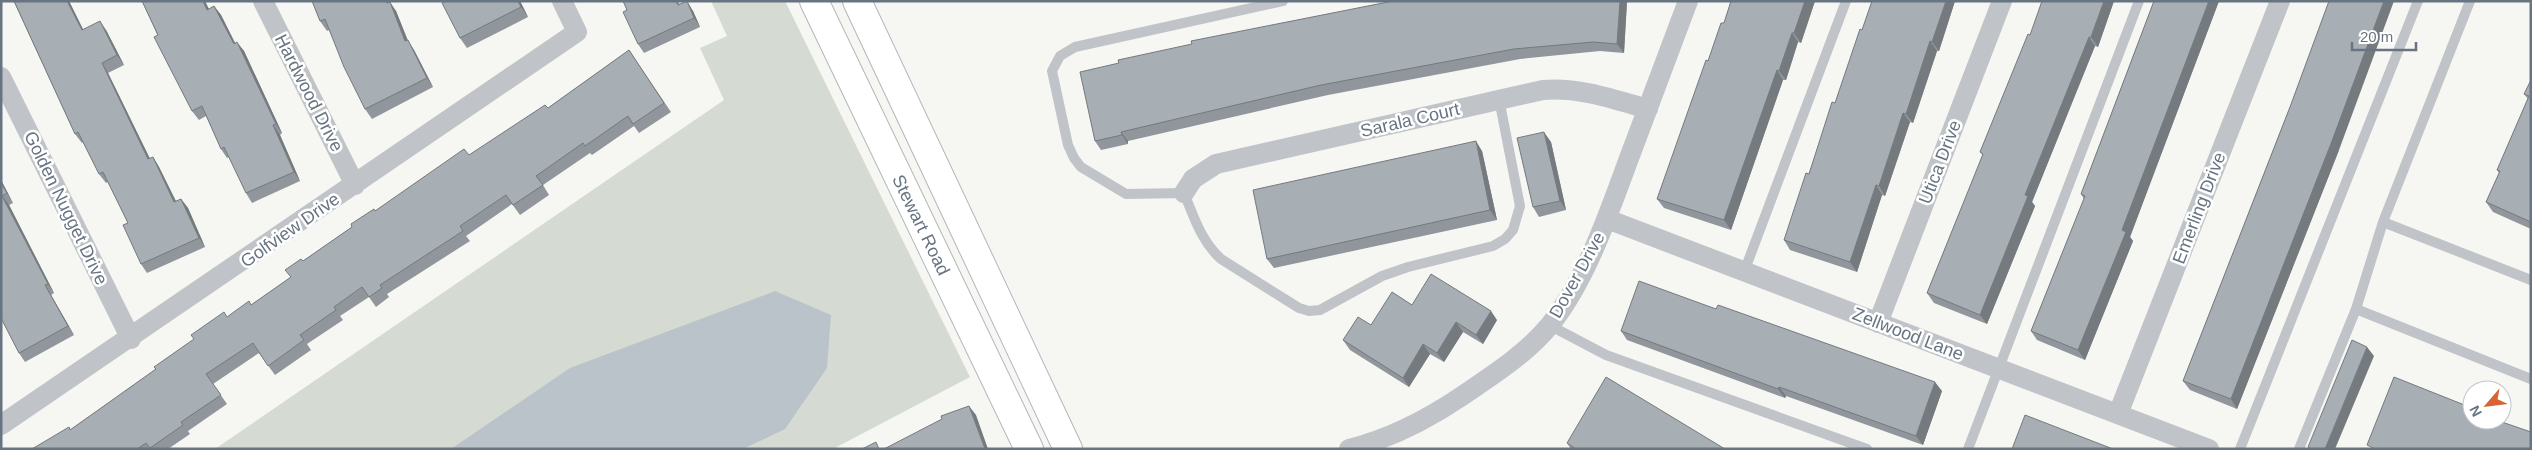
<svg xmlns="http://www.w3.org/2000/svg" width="2532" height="450" viewBox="0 0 2532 450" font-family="Helvetica,sans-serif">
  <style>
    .green { fill: #d5dbd3 }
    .water { fill: #bac3c9 }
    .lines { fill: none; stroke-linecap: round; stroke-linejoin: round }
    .secondary-casing { stroke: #b2b7bb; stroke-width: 30 }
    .lane { stroke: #c0c3c7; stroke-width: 10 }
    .street { stroke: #c0c3c7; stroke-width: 20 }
    .secondary { stroke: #fff; stroke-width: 28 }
    .wall { fill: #90969b }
    .shaded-wall { fill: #757a7e }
    .building { fill: #a7aeb4; stroke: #757a7e }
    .labels { text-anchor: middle; stroke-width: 5; stroke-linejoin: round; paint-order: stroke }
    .street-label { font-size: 18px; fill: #677482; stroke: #fff }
  </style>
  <rect width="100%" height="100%" fill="#f6f6f3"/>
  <path class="green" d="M711 1H785L970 377 833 449H215L724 100 700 48 727 36Z"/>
  <path class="water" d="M775 291 831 315 827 368 785 429 743 449H451L570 368Z"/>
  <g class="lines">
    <defs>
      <path id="secondary" d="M814 1 1029 449
        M857 1 1068 449"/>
    </defs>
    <use href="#secondary" class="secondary-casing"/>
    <path class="lane" d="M1283 1 1075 47 1060 56 1052 71 1068 145 1074 158 1081 167 1126 194 1184 193C1194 217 1201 241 1221 259L1299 308 1309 311 1320 310 1382 276 1408 267 1493 246 1505 239 1513 230 1520 206 1499 99
      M2383 222 2531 280
      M1744 272 1846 1
      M2356 309 2531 379
      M1549 325 1606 355 1867 449
      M1968 449 2139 1
      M2240 449 2418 1
      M2299 449 2356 309 2383 222 2470 1"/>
    <path class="street" d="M263 1 355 185
      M1 77 131 339
      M1184 193 1193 179 1216 164 1543 90C1579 87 1613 99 1648 109
      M1607 219 2209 449
      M1878 323 2002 1
      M2118 414 2280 1
      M1 425 577 32 562 1
      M1349 449C1389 439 1428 419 1462 396 1493 375 1526 354 1550 325 1586 280 1608 215 1628 161 1648 108 1668 55 1688 1"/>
    <use href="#secondary" class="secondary"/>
  </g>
  <path class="wall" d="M13 1H69L83 29 106 30 124 65 108 73 150 159 153 157 159 167 176 201 181 199 188 208 205 247 147 273 141 264 128 223 108 182 106 183 99 174 83 142 82 143 75 134 15 4Z
    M142 1H205L209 9 214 6 221 15 235 43 244 51 282 133 280 135 300 181 252 203 246 193 229 157 227 158 221 149 206 116 199 120 192 111Z
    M312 1 388 2 396 11 408 41 414 50 433 87 372 119 365 109 329 30 327 31 320 21Z
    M446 1H520L528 17 467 48 460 38Z
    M623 1H678L680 5 693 11 700 27 644 53 638 44 627 10Z
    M1627 1 1624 53 1600 51 1520 59 1328 95 1128 141V144L1101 150 1095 141 1119 63Z
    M1731 1H1815L1801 43 1798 42 1786 80H1783L1731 230 1664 208 1657 199 1708 61 1724 23Z
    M1872 1H1955L1939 51H1937L1913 123 1910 122 1885 196 1882 195 1857 272 1790 250 1784 240 1835 103 1862 30Z
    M2114 1 2098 47 2095 46 2032 202 2035 206 1987 324 1934 303 1927 293 1983 155 1980 152 2030 35Z
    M2154 1H2219L2130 237 2133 241 2085 360 2037 340 2031 331 2084 199 2081 194Z
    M629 50 671 112 639 133 634 126 592 155 590 153 543 185 549 195 520 215 512 204 466 236 470 241 387 294 389 297 376 307 369 297 340 316 343 320 307 344 311 350 275 375 259 353 213 384 227 404 188 431 190 434 168 449H32L70 430 156 369 227 317 251 305 291 277 303 261 375 211 548 108Z
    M2531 80V229L2493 212 2486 202 2499 173 2497 170 2528 99 2524 94Z
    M2290 107 2339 150 2237 409 2190 390 2183 381Z
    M1551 142 1566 210 1539 217 1533 207Z
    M1482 151 1497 220 1274 268 1267 259Z
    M1 180 13 203 9 205 54 293 51 295 74 335 25 362 19 353 1 318Z
    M1412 305 1497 320 1483 344 1463 332 1444 362 1430 354 1409 387 1350 350 1343 340Z
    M1621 331 1942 391 1923 445 1786 396 1785 398 1627 340Z
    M1567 443 1725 449H1571Z"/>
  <path class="shaded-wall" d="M67 1H69L88 40 82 30Z
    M203 1H205L213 19 207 10Z
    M518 1H520L528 17 521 7Z
    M687 1 693 11 700 27 694 18Z
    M1620 1H1627L1624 53 1617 44Z
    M1805 1H1815L1801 43 1794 33Z
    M1946 1H1955L1939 51 1932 42Z
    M2104 1H2114L2098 47 2091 37Z
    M2209 1H2219L2130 237 2133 241 2085 360 2078 350 2122 230Z
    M2384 1H2394L2339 150 2237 409 2231 399Z
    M390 2 396 11 408 41 414 50 433 87 427 78 405 41Z
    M214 6 221 15 240 53 234 44Z
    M100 21 106 30 124 65 117 55Z
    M1792 33 1798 42 1786 80 1779 71Z
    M2089 37 2095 46 2032 202 2035 206 1987 324 1980 315 2025 195Z
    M1930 41 1937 51 1913 123 1906 114Z
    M237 42 244 51 282 133 276 124Z
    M102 63 108 73 155 169 148 159Z
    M1777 70 1783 80 1731 230 1724 220Z
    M1903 113 1910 122 1885 196 1879 186Z
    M273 125 280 135 300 181 294 172Z
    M1121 132 1128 141V144L1122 135Z
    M1544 132 1551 142 1566 210 1560 201Z
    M1476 141 1482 151 1497 220 1490 210Z
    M153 157 159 167 181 212 174 202Z
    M1 180 13 203 1 183Z
    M1876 185 1882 195 1857 272 1850 262Z
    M2 196 9 205 54 293 48 284Z
    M181 199 188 208 205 247 199 238Z
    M45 285 51 295 74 335 68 326Z
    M1491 311 1497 320 1483 344 1476 335Z
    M1456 322 1463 332 1444 362 1437 353Z
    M1423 344 1430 354 1409 387 1403 378Z
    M2367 347 2374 356 2335 449H2325Z
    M1935 382 1942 391 1923 445 1916 436Z
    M1779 387 1786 396 1785 398 1778 389Z
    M969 406 976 415 988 449H985Z"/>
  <path class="building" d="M14 1H67L82 30 100 21 117 55 102 63 148 159 153 157 174 202 181 199 199 238 141 264 123 225 128 223 103 172 99 174 78 132 75 134Z
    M142 1H203L207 10 214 6 234 44 237 42 276 124 273 125 294 172 246 193 224 147 221 149 202 106 192 111 154 37 158 35Z
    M312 1H386L387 3 390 2 405 41 408 40 427 78 365 109 344 67 325 19 320 21Z
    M446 1H518L521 7 460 38 442 3Z
    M623 1H676L678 5 687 1 694 18 638 44 623 12 627 10Z
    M1393 1H1620L1617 44 1593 42 1514 49 1321 85 1121 132 1122 135 1095 141 1080 72 1119 63 1118 60 1192 44 1191 41Z
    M1731 1H1805L1794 33H1792L1779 71 1777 70 1724 220 1657 199 1706 60 1708 61 1721 23H1724Z
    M1872 1H1946L1932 42 1930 41 1906 114 1903 113 1879 186 1876 185 1850 262 1784 240 1806 173 1809 174 1832 102 1835 103 1860 29 1862 30Z
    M2042 1H2104L2091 37H2089L2025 195 2028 196 1980 315 1927 293 1983 154 1980 152 2028 34 2030 35Z
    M2154 1H2209L2122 230 2126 232 2078 350 2031 331 2085 196 2081 194Z
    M2329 1H2384L2332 141 2231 399 2183 381 2290 107Z
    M629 50 664 103 633 124 628 116 585 146 583 143 536 176 543 185 513 205 506 195 460 226 463 231 380 285 382 288 369 297 362 287 334 307 336 310 300 335 304 340 268 366 253 343 206 374 221 395 181 422 183 425 150 448 146 443 137 449H32L69 427 70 430 156 369 154 367 194 339 191 335 224 312 227 317 249 301 251 305 291 277 285 270 301 259 303 261 352 227 351 224 374 209 375 211 464 149 469 155 545 105 548 108Z
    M2531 80V222L2486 202 2500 171 2497 170 2529 96 2524 94Z
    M1544 132 1560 201 1533 207 1517 138Z
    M1476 141 1490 210 1267 259 1253 190Z
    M1 183 7 193 2 196 48 284 45 285 68 326 19 353 1 318Z
    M1431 274 1491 311 1476 335 1456 322 1437 353 1423 344 1403 378 1343 340 1358 317 1371 325 1392 292 1412 305Z
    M1639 281 1716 309 1718 305 1935 382 1916 436 1779 387 1778 389 1621 331Z
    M2352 340 2367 347 2325 449H2312L2308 447Z
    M1606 377 1725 449H1576L1567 443Z
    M2394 377 2472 408V420H2496L2531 432V449H2375L2367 445Z
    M969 406 985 449H884L942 419 941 416Z
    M2025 415 2113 449H2012Z
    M876 442 879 449H862Z"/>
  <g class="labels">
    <g class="street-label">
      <text transform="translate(309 93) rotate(63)" y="6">Hardwood Drive</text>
      <text transform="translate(1410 120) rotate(-13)" y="6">Sarala Court</text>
      <text transform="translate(1940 162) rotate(-69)" y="6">Utica Drive</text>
      <text transform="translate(66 208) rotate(64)" y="6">Golden Nugget Drive</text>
      <text transform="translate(2199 208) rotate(-69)" y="6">Emerling Drive</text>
      <text transform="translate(921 225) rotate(64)" y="6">Stewart Road</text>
      <text transform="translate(290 230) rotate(-35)" y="6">Golfview Drive</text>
      <text transform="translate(1577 275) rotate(-61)" y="6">Dover Drive</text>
      <text transform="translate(1908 334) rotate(21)" y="6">Zellwood Lane</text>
    </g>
  </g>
  <rect width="2532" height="450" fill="none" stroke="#677482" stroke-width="5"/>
  <g transform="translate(2487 405) rotate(242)"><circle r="24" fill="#ffffff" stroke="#c2c7cd"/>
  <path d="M0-4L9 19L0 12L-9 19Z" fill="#d76432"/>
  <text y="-8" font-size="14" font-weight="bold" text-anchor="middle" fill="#677482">N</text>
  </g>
  <path d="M2352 42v8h64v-8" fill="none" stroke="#677482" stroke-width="2.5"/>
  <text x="2360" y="42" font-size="15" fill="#677482" stroke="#ffffff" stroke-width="4" paint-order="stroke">20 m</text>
</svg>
